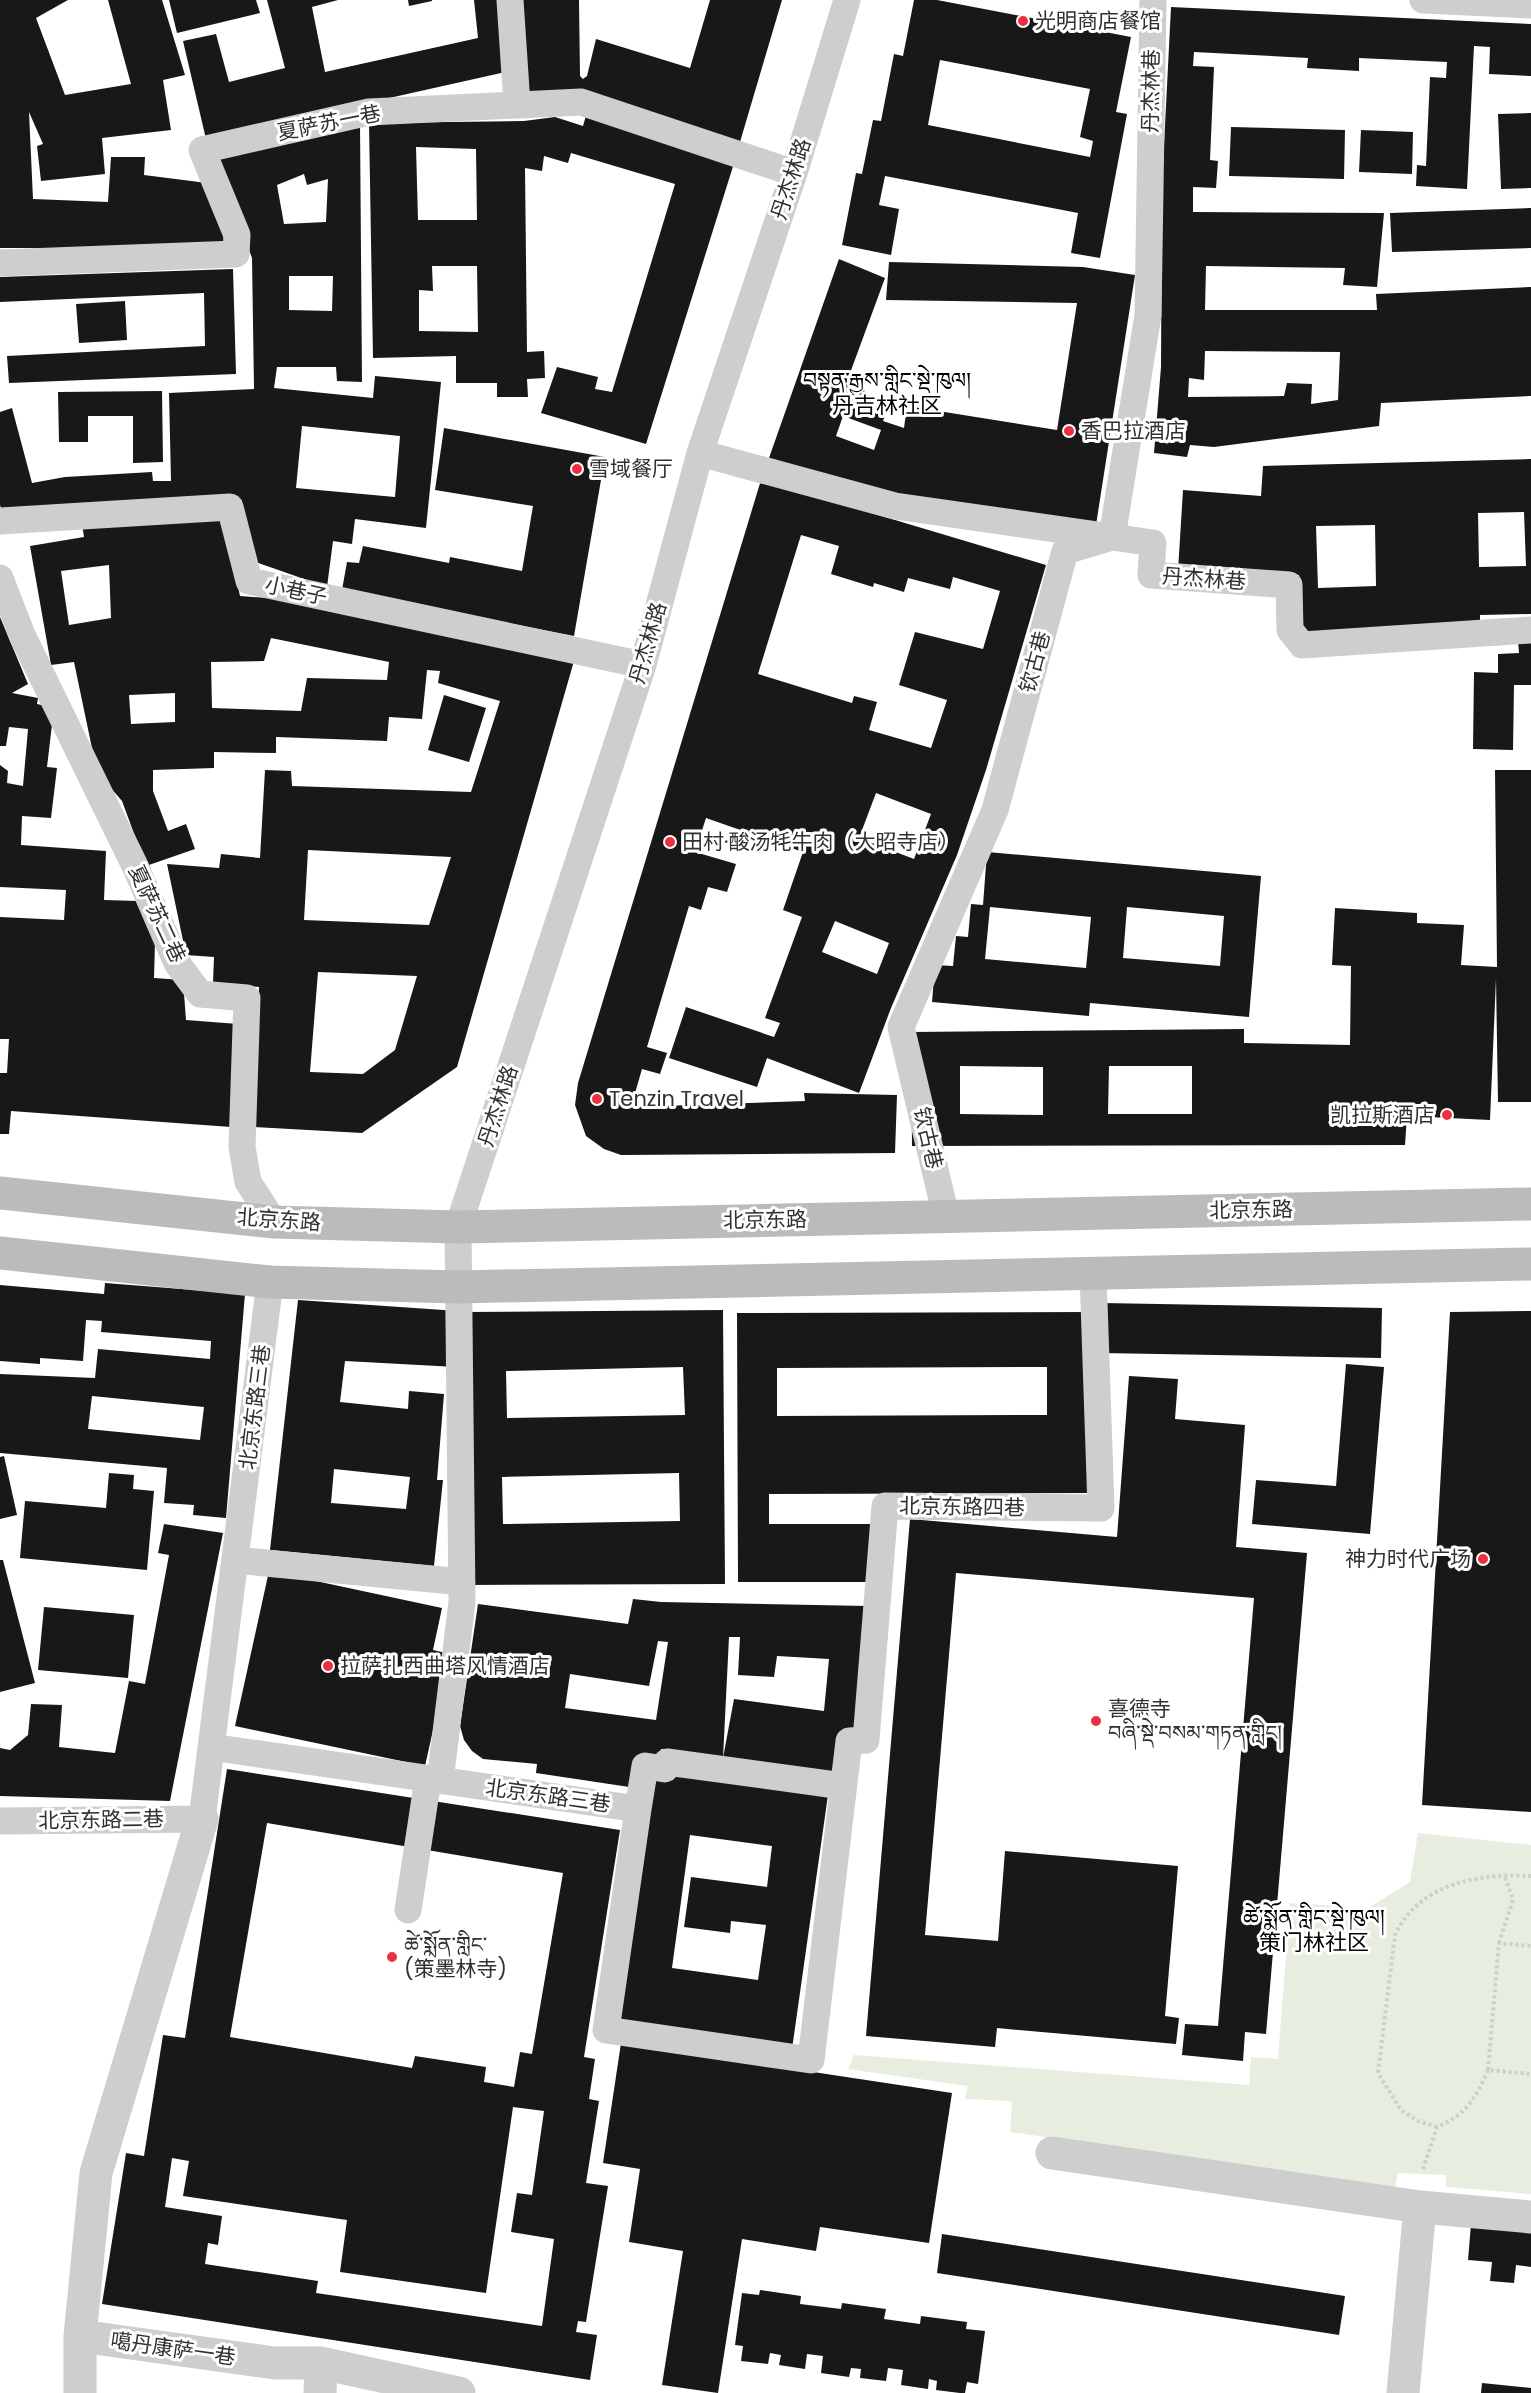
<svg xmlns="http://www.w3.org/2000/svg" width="1531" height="2393" viewBox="0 0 1531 2393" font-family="Poppins,'Noto Sans SC','Noto Serif Tibetan',sans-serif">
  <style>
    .green { fill: #e7eedf }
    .building { fill: #181818; fill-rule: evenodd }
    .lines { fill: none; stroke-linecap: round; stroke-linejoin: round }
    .path { stroke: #cecece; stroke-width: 4; stroke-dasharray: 3 3; stroke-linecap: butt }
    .pedestrian { stroke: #cecece; stroke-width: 27 }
    .minor { stroke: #cecece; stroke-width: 33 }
    .secondary { stroke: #bbb; stroke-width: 33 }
    .poi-dot { fill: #eb2f44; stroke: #fff; stroke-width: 2 }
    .labels { text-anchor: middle; stroke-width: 6; stroke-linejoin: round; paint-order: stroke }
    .poi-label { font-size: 21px; fill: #313131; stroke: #fff; text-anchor: start }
    .street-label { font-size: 21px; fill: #313131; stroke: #fff }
    .neighbourhood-label { font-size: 22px; fill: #000; stroke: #fff }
  </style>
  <rect width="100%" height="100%" fill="#fff"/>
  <path class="green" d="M1418 1833 1531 1845V2194L1446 2187V2175L1398 2173 1395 2188 1010 2132 1012 2101 965 2099 968 2086 848 2069 854 2055 1249 2085 1251 2057 1278 2059 1290 1903 1368 1908 1410 1882Z"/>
  <path class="building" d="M0 0H68L36 18 65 95 131 84 108 0H162L185 75 163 80 171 130 102 138 105 174 41 181 37 146 43 144 29 112 33 199 108 202 111 157H145L144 175 207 183 222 203 224 244 140 248H0Z
    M169 0H256L260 13 177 33Z
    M267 0H338L312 7 325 72 478 38 474 0H505L510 71 206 139 183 41 216 34 229 82 285 68Z
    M408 0H432V1L409 6Z
    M521 0H579L580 76 583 79 587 76 596 39 690 68 710 0H782L740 142 524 93Z
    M914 0H937L1131 37 1116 112 1127 114 1100 258 1071 253 1078 213 885 176 879 205 899 209 891 255 842 245 856 173 862 174 873 120 881 121 894 54 903 56ZM940 60 1090 89 1080 137 1093 141 1090 157 928 125Z
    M1171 7 1531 24V76L1489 74 1490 47 1474 46 1467 189 1416 186 1417 165 1426 166 1430 77 1446 78 1447 62 1359 58V71L1307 68 1308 58 1194 52 1193 66 1214 67 1210 160 1218 161 1216 188 1193 187V212L1384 213 1377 287 1343 285 1345 268 1206 266 1205 310H1377L1376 294 1531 287V396L1381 403 1379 426 1214 447 1190 445 1187 457 1154 453 1161 367 1162 185ZM1205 351 1340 352 1338 400 1311 404 1312 384 1287 383 1284 396 1188 397 1189 378 1204 380Z
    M587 112 735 160 646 444 541 413 557 367 598 377 595 389 612 392 675 184 571 153 568 163 544 156 542 171 525 168 527 352 544 351 545 378 527 379 528 397H497V383H456V356L373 358 369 123 524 121 555 117 583 126ZM416 147 476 149 477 220H418ZM432 266H477L478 332 419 331V290L433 291Z
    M1531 113V188L1501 189 1498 114Z
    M360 124 362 382 337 381 336 367H277L274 388 373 398 375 376 441 382 426 528 355 519 352 544 333 541 327 587 250 560 242 526V500H153L3 515 0 505V412L12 408 32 483 65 477 152 472 153 481H171L169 393 254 389 252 258 213 154ZM304 174 307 185 328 179 326 222 284 224 277 185ZM289 276H333L332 311 289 310ZM302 426 400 436 395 497 296 488Z
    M1231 127 1345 130 1344 179 1229 176Z
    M1361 130 1413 132 1412 174 1359 172Z
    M1531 208V248L1392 252 1390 213Z
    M839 259 885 278 846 384 864 390 861 399 888 408 883 421 904 428 907 406 1057 430 1077 303 886 300 889 262 1083 267 1135 275 1096 525 893 493 769 458ZM843 416 881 430 874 450 836 436Z
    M233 269 236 374 9 383 7 356 205 346 204 293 0 302V277Z
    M125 301 127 340 79 343 76 304Z
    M162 391 163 462 133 463V416H88V442H59L58 392Z
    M444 428 605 457 574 636 342 590 347 562 359 563 363 546 449 563 450 557 522 571 533 506 435 490Z
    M1531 459V614L1480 615V625L1301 633 1299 575 1178 571 1183 490 1261 496 1263 466ZM1524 512 1526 566 1479 567 1478 513ZM1375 525 1376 586 1318 588 1316 526Z
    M761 480 1046 565 986 770 957 855 891 1008 859 1093 767 1058 757 1087 669 1058 686 1007 774 1037 780 1023 765 1018 802 917 783 910 803 852 706 818 695 852 736 864 727 892 708 887 701 910 689 906 647 1047 667 1053 660 1074 642 1069 631 1107 805 1101 804 1093 897 1095 895 1153 621 1155 604 1149 586 1136 575 1105 578 1083ZM801 535 839 546 831 574 873 587 874 583 904 592 908 578 950 589 953 577 1000 591 983 649 915 632 899 685 947 700 931 748 869 730 877 702 854 696 852 703 758 674ZM876 793 931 814 914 859 859 838ZM835 921 889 943 877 974 822 952Z
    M222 513 240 596 282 599 574 661 457 1067 362 1133 254 1127 259 987 213 983 214 957 186 955 167 864 219 868 221 854 260 858 265 770 291 771 292 786 471 792 500 701 438 683 440 671 427 670 422 719 389 717 387 741 276 737V753L214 752V768L153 770V791L168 831 186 824 195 849 146 866 122 801 97 772 74 662 51 665 30 546 84 537 82 524ZM109 565 111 618 69 625 61 571ZM271 638 389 662 387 680 307 678 301 711 212 708 211 662 264 661ZM175 693V722L131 724 129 695ZM308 850 451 857 429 925 304 920ZM318 972 417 976 395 1050 363 1074 310 1072Z
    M0 617 28 684 12 693 38 698 37 704 54 708 47 767 57 768 51 818 22 816 21 845 106 851 104 900 138 901 155 942 154 978 183 980 186 1020 238 1024 231 1127 11 1111 9 1134H0V1073H7L9 1039H0V917L64 920 66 890 0 887V765L8 771 7 783 23 786 28 729 9 727 6 746H0Z
    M1518 641H1531V685H1514L1513 750 1473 749 1474 672 1498 673V654L1519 653Z
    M444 695 486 708 469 762 428 750Z
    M1495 770H1531V1102H1498L1496 979 1490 1120 1407 1116 1405 1145 912 1146 911 1032 1244 1029V1043L1350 1045 1351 966 1332 965 1335 908 1417 913V923L1464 925 1461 965 1497 967ZM960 1066 1043 1067V1115L960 1114ZM1109 1066H1192V1114H1108Z
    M987 852 1261 876 1249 1017 1090 1003 1089 1016 932 1002 935 965 953 966 956 936 968 937 971 904 983 905ZM990 907 1091 917 1086 968 985 959ZM1127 907 1224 916 1220 966 1123 958Z
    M105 1283 245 1294 226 1518 193 1515 194 1505 164 1503 167 1468 0 1453V1374L95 1378 98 1349 210 1359 211 1341 101 1332 102 1321 86 1320 83 1361 40 1358V1364L0 1361V1285L104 1294ZM92 1396 204 1407 200 1440 88 1429Z
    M298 1300 458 1311 456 1367 345 1361 340 1402 408 1409 409 1391 444 1394 437 1480H443L434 1566 270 1550ZM334 1469 410 1477 406 1509 331 1503Z
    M1102 1303 1382 1308 1381 1358 1101 1353Z
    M723 1310 725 1584 465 1585 463 1312ZM683 1367 685 1415 507 1418 506 1371ZM679 1473 680 1521 503 1524 502 1477Z
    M1531 1311V1812L1422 1805 1450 1312Z
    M1091 1312 1093 1493 769 1494V1524H870V1582H738L737 1313ZM1047 1367V1415L777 1416V1368Z
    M1346 1364 1384 1367 1370 1534 1252 1524 1256 1480 1336 1486Z
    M1129 1376 1178 1379 1175 1419 1245 1425 1236 1547 1307 1553 1266 2034 1245 2032 1243 2061 1182 2055 1185 2024 1218 2026 1254 1598 956 1573 925 1935 998 1941 1005 1851 1178 1866 1165 2016 1179 2018 1176 2044 997 2028 995 2047 866 2036 910 1519 1117 1537Z
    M4 1456 17 1515 0 1519V1457Z
    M109 1473 134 1475 133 1489 154 1491 147 1570 20 1558 25 1501 106 1508Z
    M164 1524 223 1533 170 1801 0 1796V1748L10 1750 28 1735 31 1704 62 1705 59 1747 115 1753 129 1681 145 1684 169 1555 158 1553Z
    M0 1560H3L35 1683 0 1692Z
    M269 1571 442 1608 433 1650 450 1654 425 1766 235 1726Z
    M633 1599 661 1602 868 1606 855 1732 837 1778 661 1749 659 1763 636 1788 536 1773 537 1764 483 1759 472 1751 464 1740 460 1726 478 1604 628 1624ZM729 1637H740L738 1675 774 1677 777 1656 829 1659 824 1711 734 1699 723 1758ZM658 1641 668 1642 656 1720 565 1708 570 1674 649 1686Z
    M44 1607 134 1615 128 1678 38 1670Z
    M227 1769 620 1830 584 2057 595 2059 589 2099 599 2101 586 2183 608 2186 586 2322 578 2321 576 2332 597 2335 590 2380 102 2304 126 2153 144 2156 163 2035 185 2038ZM267 1823 563 1873 532 2054 520 2052 514 2087 484 2082 486 2067 415 2056 412 2068 230 2037ZM513 2107 544 2111 532 2195 517 2193 511 2232 554 2239 542 2326 316 2293 318 2281 205 2264 208 2243 218 2245 222 2216 165 2207 172 2158 189 2161 183 2196 347 2220 340 2272 486 2293Z
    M651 1770 828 1795 792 2049 615 2025ZM690 1835 772 1846 767 1887 691 1877 684 1927 730 1933 731 1921 766 1925 758 1980 672 1968Z
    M621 2043 952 2093 929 2243 820 2227 816 2251 742 2239 718 2393 662 2385 683 2251 629 2242 640 2169 603 2163Z
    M1471 2224 1531 2229V2267L1516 2265 1514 2283 1490 2281 1492 2262 1468 2260Z
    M942 2234 1345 2296 1339 2335 937 2273Z
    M760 2290 801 2296 800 2304 841 2309 842 2303 886 2309 884 2319 920 2324 921 2316 967 2322 966 2329 985 2331 978 2384 967 2382 965 2393H960L936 2390 937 2381 929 2379 928 2389 901 2385 903 2370 888 2368 886 2381 860 2378 861 2369 851 2368 849 2377 821 2373 823 2356 807 2354 805 2369 779 2365 781 2355 770 2353 768 2364 741 2361 743 2346 735 2345 742 2293 759 2295Z
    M1482 2383 1531 2388V2393H1481Z"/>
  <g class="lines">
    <path class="path" d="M1499 1943 1513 1900 1504 1874
      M1488 2070 1499 1943 1531 1946
      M1437 2127 1418 2121 1401 2110 1378 2073 1395 1935C1419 1883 1479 1873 1531 1876
      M1423 2169 1437 2127C1466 2115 1476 2098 1488 2070L1531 2074"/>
    <path class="pedestrian" d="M510 0 517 105
      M1153 0 1148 315 1112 537 1153 543 1151 575 1289 585 1290 630 1302 645 1531 630
      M1423 0 1531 5
      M0 263 236 254 237 235 202 150 369 112 581 102 794 173
      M700 453 895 506 1112 537 1065 551 995 810 901 1027 946 1216
      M0 521 230 507 249 581 643 665
      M0 578 22 635 136 868 177 963 200 994 247 998 242 1147 248 1182 274 1222
      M235 1560 462 1582
      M211 1747 638 1809 645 1766 665 1769 667 1762 843 1786
      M440 1781 462 1602 458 1227 643 665 700 453 794 173 847 0
      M638 1809 606 2030 811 2060 849 1741 866 1740 885 1506 1101 1508 1093 1273
      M0 1821 202 1819 270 1282
      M408 1910 428 1779"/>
    <path class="minor" d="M1052 2153 1420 2207 1531 2217
      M80 2336 96 2173 202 1819
      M80 2393V2336L275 2363H321L459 2393
      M320 2393 321 2363
      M1403 2393 1420 2207"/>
    <path class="secondary" d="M0 1193 274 1222 458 1227 1531 1204
      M0 1253 270 1282 457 1287 1531 1264"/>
  </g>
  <g class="poi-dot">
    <circle cx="1023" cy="21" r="6"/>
    <circle cx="1069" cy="431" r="6"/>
    <circle cx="577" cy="469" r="6"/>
    <circle cx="670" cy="842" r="6"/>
    <circle cx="597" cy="1099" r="6"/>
    <circle cx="1447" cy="1115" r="6"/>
    <circle cx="1483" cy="1559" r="6"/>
    <circle cx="328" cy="1666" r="6"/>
    <circle cx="1096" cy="1721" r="6"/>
    <circle cx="392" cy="1957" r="6"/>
  </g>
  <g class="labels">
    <g class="poi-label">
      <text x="1035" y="28">光明商店餐馆</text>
      <text x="1081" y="438">香巴拉酒店</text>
      <text x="589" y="476">雪域餐厅</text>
      <text x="682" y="849">田村·酸汤牦牛肉（大昭寺店）</text>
      <text x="609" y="1106">Tenzin Travel</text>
      <text x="1435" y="1122" text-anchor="end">凯拉斯酒店</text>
      <text x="1471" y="1566" text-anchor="end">神力时代广场</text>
      <text x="340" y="1673">拉萨扎西曲塔风情酒店</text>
      <text x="1108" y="1716">喜德寺<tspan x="1108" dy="24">བཞི་སྡེ་བསམ་གཏན་གླིང།</tspan></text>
      <text x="404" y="1952">ཚེ་སྨོན་གླིང་<tspan x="404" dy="24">(策墨林寺)</tspan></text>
    </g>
    <g class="street-label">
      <text transform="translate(1151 91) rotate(-89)" y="7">丹杰林巷</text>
      <text transform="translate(329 123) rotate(-11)" y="7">夏萨苏一巷</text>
      <text transform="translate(791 179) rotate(-72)" y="7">丹杰林路</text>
      <text transform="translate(1204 579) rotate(4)" y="7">丹杰林巷</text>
      <text transform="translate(296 591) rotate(12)" y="7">小巷子</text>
      <text transform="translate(648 643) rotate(-74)" y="7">丹杰林路</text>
      <text transform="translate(1035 662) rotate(-75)" y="7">钦古巷</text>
      <text transform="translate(157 914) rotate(65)" y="7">夏萨苏二巷</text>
      <text transform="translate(498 1106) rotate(-72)" y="7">丹杰林路</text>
      <text transform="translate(928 1138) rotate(77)" y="7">钦古巷</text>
      <text transform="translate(1251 1210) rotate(-1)" y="7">北京东路</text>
      <text transform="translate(279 1220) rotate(4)" y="7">北京东路</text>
      <text transform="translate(765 1220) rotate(-1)" y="7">北京东路</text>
      <text transform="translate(255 1407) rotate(-83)" y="7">北京东路三巷</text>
      <text transform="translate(962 1507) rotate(1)" y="7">北京东路四巷</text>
      <text transform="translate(548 1796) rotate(8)" y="7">北京东路三巷</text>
      <text transform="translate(101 1820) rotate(-1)" y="7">北京东路二巷</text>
      <text transform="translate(173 2349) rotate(8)" y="7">噶丹康萨一巷</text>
    </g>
    <g class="neighbourhood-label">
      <text x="887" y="388">བསྟན་རྒྱས་གླིང་སྡེ་ཁུལ།<tspan x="887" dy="25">丹吉林社区</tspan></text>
      <text x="1314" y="1925">ཚེ་སྨོན་གླིང་སྡེ་ཁུལ།<tspan x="1314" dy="25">策门林社区</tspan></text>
    </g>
  </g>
</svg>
